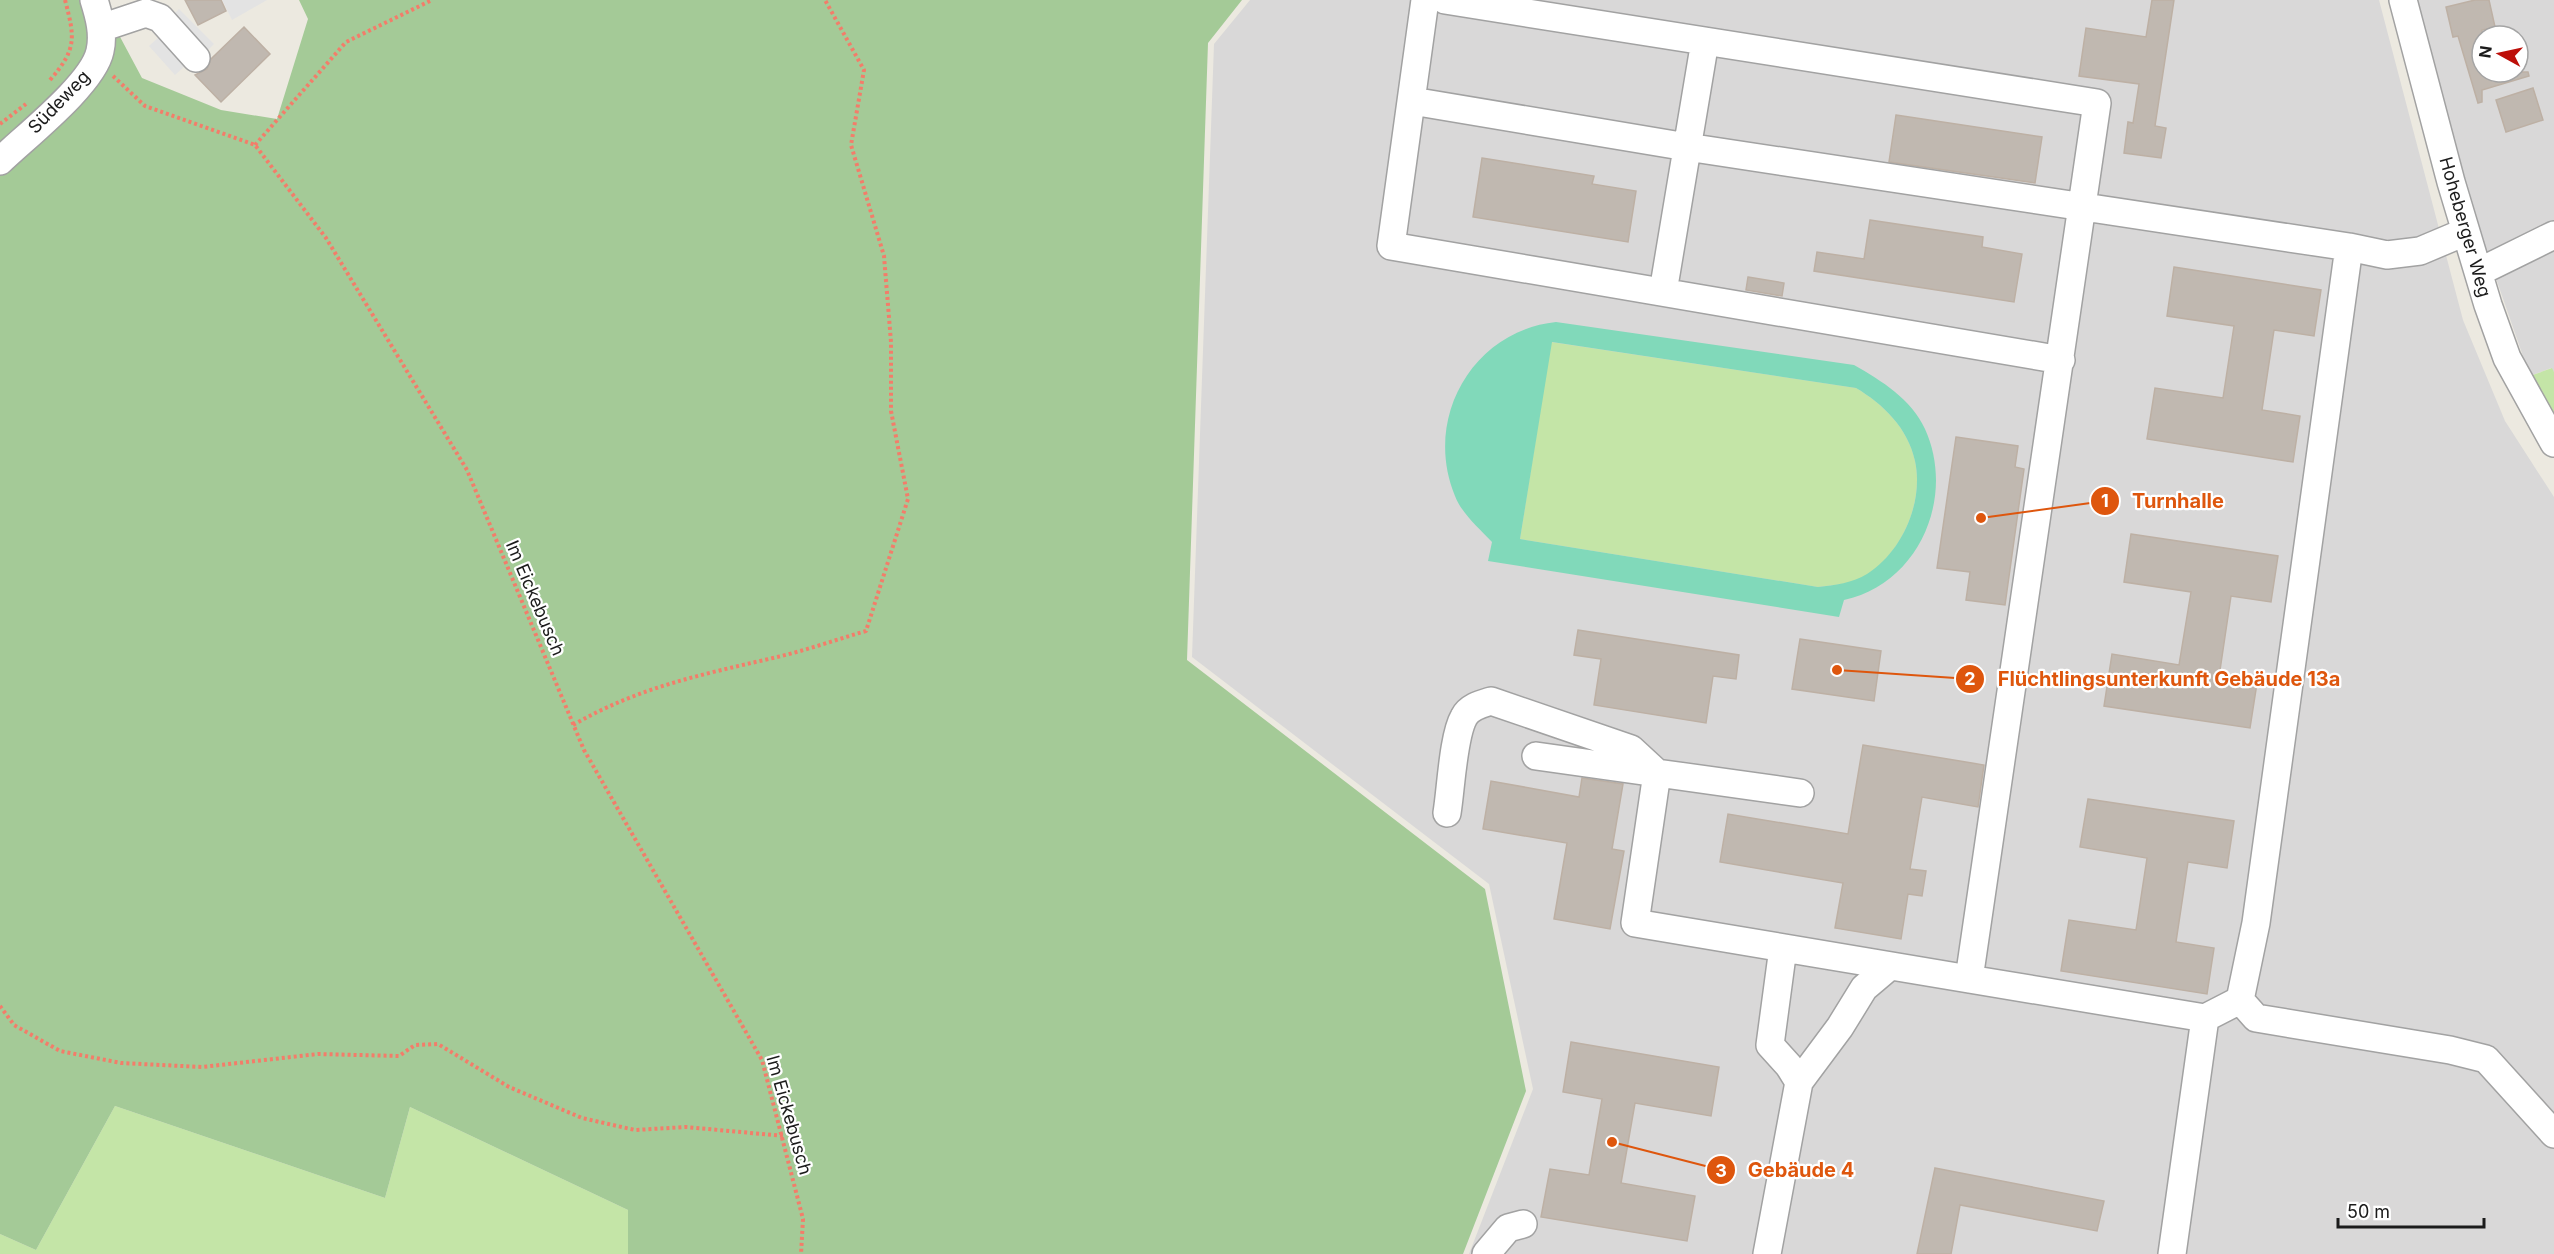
<svg xmlns="http://www.w3.org/2000/svg" width="2554" height="1254" viewBox="0 0 2554 1254" font-family="Inter,sans-serif">
  <style>
    .residential { fill: #d9d8d8; fill-rule: evenodd }
    .grass { fill: #c4e5a7 }
    .forest { fill: #a4ca97 }
    .pitch { fill: #81d9ba; fill-rule: evenodd }
    .parking { fill: #e3e3e3 }
    .building { fill: #c0b8b0; stroke: #bdb0a4; stroke-width: 1.5 }
    .lines { fill: none; stroke-linecap: round; stroke-linejoin: round }
    .minor-casing { stroke: #a2a2a2; stroke-width: 30 }
    .path { stroke: #f37d6a; stroke-width: 4; stroke-dasharray: 3 3; stroke-linecap: butt }
    .minor { stroke: #fff; stroke-width: 27 }
    .labels { text-anchor: middle; stroke-width: 4.5; stroke-linejoin: round; paint-order: stroke }
    .street-label { font-size: 18px; fill: #1b1b1b; stroke: #fff }
    .leader { fill: none; stroke: #de560d; stroke-width: 2 }
    .callout-dot { fill: #de560d; stroke: #fff; stroke-width: 2 }
    .mark-label { font-size: 18px; text-anchor: middle; font-weight: bold; fill: #fff }
    .callout-label { font-size: 20px; text-anchor: middle; font-weight: bold; fill: #de560d; stroke: #fff; stroke-width: 4.5; stroke-linejoin: round; paint-order: stroke }
  </style>
  <rect width="100%" height="100%" fill="#ece9e0"/>
  <path class="residential" d="M1250 0H2379L2463 320 2505 421 2554 497V1254H1469L1533 1089 1489 884 1192 657 1214 44Z
    M2399 0H2554V372L2551 368 2530 376ZM2482 36H2518V72H2482Z"/>
  <path class="grass" d="M1551 342 1856 388C1883 404 1908 428 1915 461 1924 502 1902 552 1867 575 1853 584 1834 585 1818 587L1520 539Z
    M2552 368 2554 372V418L2530 376Z
    M115 1106 385 1198 410 1107 628 1210V1254H0V1234L36 1250Z"/>
  <path class="forest" d="M0 0H103L111 20 142 78 221 110 277 119 308 19 299 0H1242L1208 43 1187 660 1485 889 1526 1091 1463 1254H628V1210L410 1107 385 1198 115 1106 36 1250 0 1234Z"/>
  <path class="pitch" d="M1556 322 1854 365C1882 381 1911 399 1925 429 1956 497 1919 584 1844 600L1839 617 1488 561 1492 542C1479 528 1462 514 1455 496 1423 419 1472 331 1556 322ZM1552 342 1856 388C1883 404 1908 428 1915 461 1924 502 1902 552 1867 574 1853 583 1834 585 1818 587L1520 539Z"/>
  <path class="parking" d="M222 0H267L232 20Z
    M179 9 214 44 204 54 169 19Z
    M162 34 188 63 175 75 149 46Z"/>
  <path class="building" d="M185 0H221L226 11 198 25Z
    M2152 0H2174L2155 126 2166 128 2161 158 2124 153 2128 122 2133 123 2139 84 2079 76 2086 28 2146 37Z
    M2475 0H2489L2495 27 2482 30V72H2528L2529 76 2482 90V102L2478 103 2458 36 2453 37 2446 7Z
    M244 27 270 54 221 102 195 75 207 69 211 59Z
    M2533 88 2543 120 2506 132 2496 100Z
    M1896 115 2042 137 2035 183 1889 162Z
    M1482 158 1594 176 1592 184 1636 191 1628 242 1473 217Z
    M1870 220 1983 237 1982 247 2022 254 2014 302 1814 271 1817 252 1864 259Z
    M2174 267 2321 290 2314 336 2274 330 2262 410 2300 416 2293 462 2147 439 2155 388 2223 398 2234 326 2167 316Z
    M1748 277 1784 283 1782 296 1746 290Z
    M1956 437 2018 446 2015 467 2024 469 2005 605 1966 600 1970 572 1937 568Z
    M2131 534 2278 556 2271 602 2231 596 2219 677 2257 683 2250 728 2104 706 2112 654 2179 665 2191 592 2124 582Z
    M1578 630 1739 655 1736 679 1713 676 1706 723 1594 705 1601 659 1574 655Z
    M1800 639 1881 651 1874 701 1792 689Z
    M1863 745 1984 765 1978 807 1922 797 1910 869 1926 871 1922 896 1908 894 1901 939 1835 928 1843 883 1720 862 1728 814 1848 834Z
    M1582 778 1623 784 1612 849 1624 851 1610 929 1554 919 1567 843 1483 829 1491 781 1579 797Z
    M2088 799 2234 821 2227 868 2188 862 2176 942 2214 948 2207 994 2061 971 2069 920 2136 930 2147 858 2080 847Z
    M1571 1042 1719 1067 1711 1116 1635 1103 1621 1183 1695 1196 1687 1241 1541 1217 1550 1169 1589 1175 1602 1099 1563 1092Z
    M1935 1168 2104 1201 2097 1231 1960 1205 1951 1254H1917Z"/>
  <g class="lines">
    <defs>
      <path id="minor" d="M1425 0 1391 246 2061 360
        M1445 0 2097 103 1969 979 2205 1018
        M2403 0 2451 182 2488 305 2507 358 2554 443
        M101 28 146 13 160 18 196 58
        M1412 101 1687 147 2349 247 2256 923 2240 1000 2205 1018 2172 1254
        M0 161C26 136 93 84 100 51 104 34 99 16 94 0
        M2349 247 2387 255 2420 251 2465 232
        M2479 272 2554 235
        M1663 292 1705 41
        M1536 756 1657 773
        M1800 793 1657 773 1635 923 1969 979
        M1447 813C1451 789 1453 736 1464 717 1469 707 1481 704 1491 701L1631 749 1657 773
        M2240 1000 2256 1018 2450 1050 2486 1059 2554 1134
        M1799 1082 1840 1027 1864 988 1890 966
        M1486 1254 1508 1228 1523 1224
        M1767 1254 1799 1082 1789 1066 1770 1045 1783 948"/>
    </defs>
    <use href="#minor" class="minor-casing"/>
    <path class="path" d="M113 76 145 106 255 145 326 238 467 470 584 750 762 1060 803 1219 801 1254
      M50 80C77 49 75 38 65 0
      M0 124 26 104
      M255 145 346 42 432 0
      M573 725C639 687 700 675 773 658 804 651 835 640 866 631L908 499 891 411V342L884 256 851 145 864 70 825 0
      M0 1006 14 1025 60 1051 121 1063 202 1067 318 1054 399 1056 415 1045 438 1044 509 1087 582 1118 635 1130 686 1127 784 1136"/>
    <use href="#minor" class="minor"/>
  </g>
  <g class="labels">
    <g class="street-label">
      <text transform="translate(59 102) rotate(-46)" y="6">Südeweg</text>
      <text transform="translate(2465 227) rotate(74)" y="6">Hoheberger Weg</text>
      <text transform="translate(535 598) rotate(67)" y="6">Im Eickebusch</text>
      <text transform="translate(789 1115) rotate(74)" y="6">Im Eickebusch</text>
    </g>
  </g>
  <path class="leader" d="M1981 518L2105 501M1837 670L1970 679M1612 1142L1721 1170"/>
  <g class="callout-dot">
    <circle cx="1981" cy="518" r="6"/>
    <circle cx="1837" cy="670" r="6"/>
    <circle cx="1612" cy="1142" r="6"/>
    <circle cx="2105" cy="501" r="15"/>
    <circle cx="1970" cy="679" r="15"/>
    <circle cx="1721" cy="1170" r="15"/>
  </g>
  <g class="mark-label">
    <text x="2105" y="507">1</text>
    <text x="1970" y="685">2</text>
    <text x="1721" y="1177">3</text>
  </g>
  <g class="callout-label">
    <text x="2178" y="508">Turnhalle</text>
    <text x="2169" y="686">Flüchtlingsunterkunft Gebäude 13a</text>
    <text x="1801" y="1177">Gebäude 4</text>
  </g>
  <g transform="translate(2500 54) rotate(278)"><circle r="28" fill="#ffffff" stroke="#a4a4a4" stroke-width="1.5"/>
  <path d="M0-4.5L10 22L0 15L-10 22Z" fill="#bd0f09"/>
  <text y="-9" font-size="16" font-weight="bold" text-anchor="middle" fill="#1b1b1b">N</text>
  </g>
  <path d="M2338 1218v9h146v-9" fill="none" stroke="#1b1b1b" stroke-width="3"/>
  <text x="2347" y="1218" font-size="18" fill="#1b1b1b" stroke="#ffffff" stroke-width="4.5" paint-order="stroke">50 m</text>
</svg>
